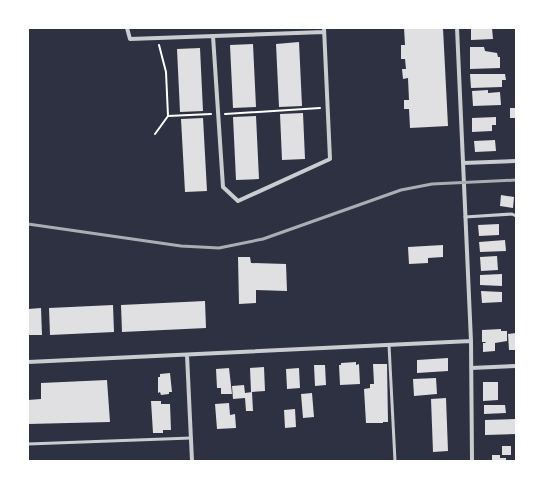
<svg xmlns="http://www.w3.org/2000/svg" width="544" height="489" viewBox="0 0 544 489" font-family="'Work Sans',sans-serif">
  <style>
    .building { fill: #e0e0e3 }
    .lines { fill: none; stroke-linecap: round; stroke-linejoin: round }
    .path { stroke: #fff; stroke-width: 2 }
    .service { stroke: #caccd0; stroke-width: 3 }
    .minor { stroke: #caccd0; stroke-width: 4 }
    .rail { stroke: #abadb3; stroke-width: 3 }
  </style>
  <rect width="100%" height="100%" fill="#2d3142"/>
  <path class="building" d="M404 28H443L448 126 410 128 409 109H404V100H409L408 78 403 79 402 69H406L405 59H401V45H405Z
    M471 28H492L493 39 471 40Z
    M299 42 302 106 279 107 276 44Z
    M253 44 256 107 233 108 230 45Z
    M470 47H484L485 51 497 53 498 57H500V68L470 69Z
    M200 48 203 111 180 112 177 49Z
    M470 74H505L506 80H502V87L471 88Z
    M488 90V93L500 92 501 105 473 106 472 91Z
    M510 108H516V118H510Z
    M303 113 305 159 282 160 280 114Z
    M256 116 259 179 236 180 233 117Z
    M496 117V125H492V131L472 132V118Z
    M203 118 207 191 185 192 181 119Z
    M495 140 496 151 475 152 474 141Z
    M501 195 514 197 513 208 500 206Z
    M499 224V235L479 236 478 225Z
    M505 240 506 251 480 252 479 242Z
    M443 245V257L428 258V263L409 264 408 247Z
    M497 256 498 270 481 271 480 257Z
    M238 257H250L251 263 286 264 287 291 256 290V303L239 304Z
    M502 274V286L480 285V275Z
    M481 291 502 292V302L482 303Z
    M205 301 206 328 122 332 121 305Z
    M113 305 114 332 50 335 49 308Z
    M41 308 42 335H28V309Z
    M501 329V331H507V341L495 343V351L483 352V343H486L485 342H482V330Z
    M516 333V350H509L508 334Z
    M448 358V371L417 373V360Z
    M356 362V365L359 364 360 384 340 385 339 365H341V363Z
    M373 364H387L388 422H383V423H366L364 389 370 388V384H374Z
    M314 365H325L326 385 315 386Z
    M264 367 265 391 251 392 250 368Z
    M229 368 232 394H221V388H217L216 369Z
    M299 368 300 388 287 389 286 369Z
    M170 373 172 392H169V394L161 395 160 392 158 393V377H160V374Z
    M436 378 437 394 414 396 413 379Z
    M107 380 110 422 28 424V400L41 399V383Z
    M483 382H498V400L483 401Z
    M244 385 245 393 252 392 253 411H246L245 398 233 399 232 386Z
    M312 393 314 417 303 418 301 394Z
    M446 398 448 451 433 452 431 399Z
    M151 401H161V404H170L171 430H163V433H153Z
    M229 403 230 415 235 414 236 428 217 429 215 404Z
    M484 405H505L506 413 484 414Z
    M295 409 296 427 285 428 284 410Z
    M515 419 516 434 485 435V420Z
    M502 446H511V455H502Z
    M492 455H500V458H506V461H492Z"/>
  <g class="lines">
    <path class="path" d="M159 45 166 72 168 116 211 114
      M225 114 320 108
      M155 134 168 116"/>
    <path class="service" d="M465 217 512 214 516 216
      M389 345 395 461
      M28 444 191 438"/>
    <path class="minor" d="M127 28 130 39 324 32
      M457 28 471 341 472 461
      M213 36 223 187 238 201 330 159 324 28
      M463 163 516 161
      M187 355 192 461
      M28 362 471 341
      M471 368 516 366"/>
    <path class="rail" d="M28 224 181 246 219 248 263 239 401 190 432 184 516 180"/>
  </g>
  <rect width="544" height="489" fill="none" stroke="#ffffff" stroke-width="58"/>
</svg>
